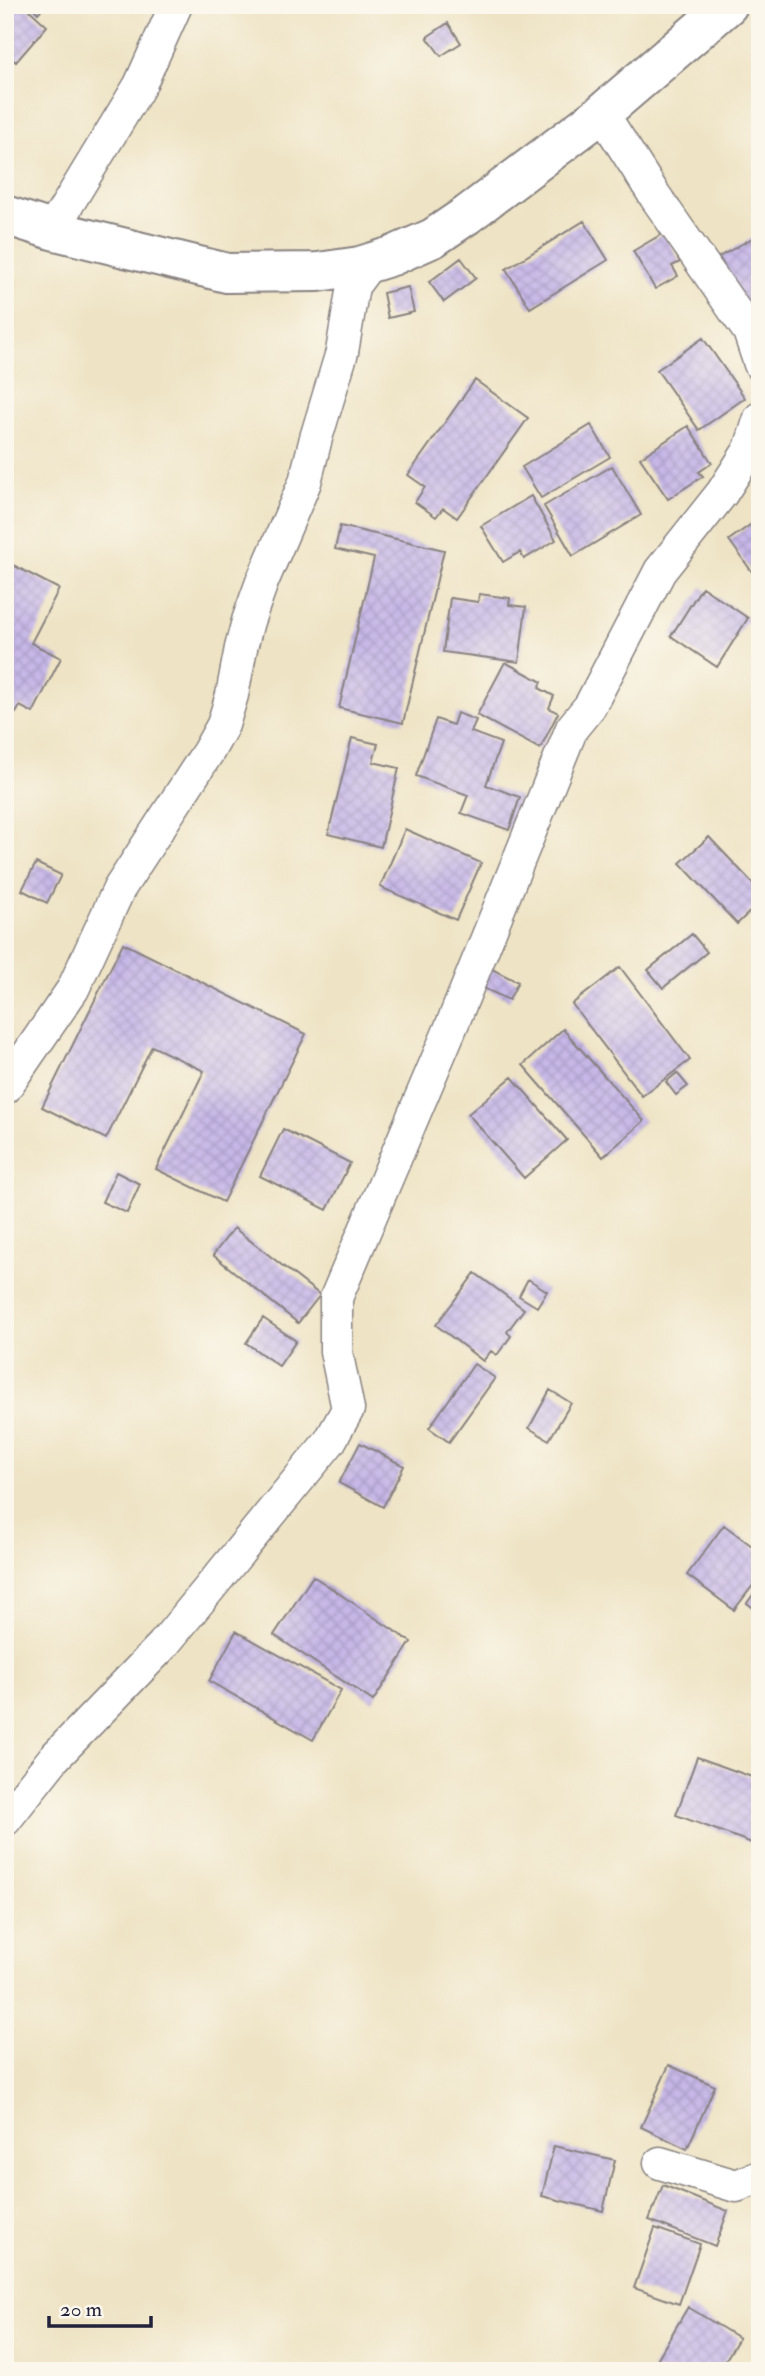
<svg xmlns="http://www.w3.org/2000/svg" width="765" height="2376" viewBox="0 0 765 2376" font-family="'IM FELL Double Pica',serif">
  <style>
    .building { fill: url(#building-cross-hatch) }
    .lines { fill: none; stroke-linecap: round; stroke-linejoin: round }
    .minor-casing { stroke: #888280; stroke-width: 35 }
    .tertiary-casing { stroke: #888280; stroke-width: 42 }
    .minor { stroke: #fff; stroke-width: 32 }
    .tertiary { stroke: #fff; stroke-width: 38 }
  </style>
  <defs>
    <pattern id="building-cross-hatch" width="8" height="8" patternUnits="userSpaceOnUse" patternTransform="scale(1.75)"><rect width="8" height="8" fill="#c6b7e7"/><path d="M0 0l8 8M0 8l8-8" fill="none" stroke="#aa9dc7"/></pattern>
  </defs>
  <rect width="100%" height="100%" fill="#fbf7ec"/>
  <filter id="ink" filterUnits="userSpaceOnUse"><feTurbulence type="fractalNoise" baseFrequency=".0143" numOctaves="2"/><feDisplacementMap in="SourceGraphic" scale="14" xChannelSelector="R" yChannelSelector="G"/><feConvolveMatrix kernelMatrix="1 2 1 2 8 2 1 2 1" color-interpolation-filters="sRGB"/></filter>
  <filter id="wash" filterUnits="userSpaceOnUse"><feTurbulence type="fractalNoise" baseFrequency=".00686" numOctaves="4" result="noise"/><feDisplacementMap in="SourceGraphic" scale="28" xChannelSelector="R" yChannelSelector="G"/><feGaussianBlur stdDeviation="1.57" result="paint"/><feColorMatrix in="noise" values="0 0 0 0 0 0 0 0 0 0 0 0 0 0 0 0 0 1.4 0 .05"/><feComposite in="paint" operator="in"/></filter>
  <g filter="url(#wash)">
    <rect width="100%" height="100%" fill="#eee3c4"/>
    <g id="blocks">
      <path class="building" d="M5 5H24L47 26 16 62 5 53Z
        M30 5H45L38 13Z
        M448 23 461 43 441 56 427 37Z
        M584 221 608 260 530 308 506 269Z
        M664 233 680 262 672 266 678 276 655 289 633 251Z
        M756 236 760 243V329L719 257Z
        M461 258 476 278 444 302 429 282Z
        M408 287 414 312 388 318 383 293Z
        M703 338 745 398 699 430 657 370Z
        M475 380 528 418 457 518 443 508 436 517 415 502 425 487 408 475Z
        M591 425 610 457 541 498 522 467Z
        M688 426 712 463 699 472 703 476 668 499 640 458Z
        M612 466 641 515 573 556 544 506Z
        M531 496 556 540 524 559 520 552 503 562 481 526Z
        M760 518V583L729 540Z
        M340 526 444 550 403 723 339 708 374 558 335 549Z
        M9 563 59 589 31 643 61 658 33 713 20 706 16 713 5 707V569Z
        M702 587 748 618 717 667 671 636Z
        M479 594 510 598 509 605 526 607 519 662 443 652 450 598 478 602Z
        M505 662 542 682 539 688 554 696 549 708 558 713 540 749 477 715Z
        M457 713 476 720 471 732 501 743 486 785 520 797 509 830 461 813 468 795 416 776 436 719 453 725Z
        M352 738 378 744 373 762 399 768 381 847 328 834Z
        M405 829 481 863 456 920 380 887Z
        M709 837 760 891V902L737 924 680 863Z
        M36 863 61 875 47 903 22 890Z
        M692 934 707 952 663 988 648 970Z
        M123 943 306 1034 223 1202 156 1169 204 1071 152 1046 106 1139 42 1107Z
        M488 967 518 982 509 1000 479 986Z
        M620 967 690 1060 642 1096 572 1004Z
        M563 1029 644 1121 603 1157 523 1065Z
        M677 1073 688 1086 676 1095 666 1082Z
        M512 1077 567 1140 524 1178 468 1114Z
        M283 1129 350 1163 327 1210 260 1176Z
        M116 1172 140 1184 127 1213 102 1202Z
        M234 1228 320 1295 298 1323 213 1255Z
        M475 1273 524 1309 507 1332 511 1336 497 1355 491 1351 483 1361 436 1325Z
        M528 1279 547 1291 537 1307 519 1296Z
        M263 1318 296 1341 279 1366 246 1343Z
        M474 1364 495 1378 449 1442 429 1428Z
        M550 1390 571 1403 549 1440 529 1428Z
        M360 1443 404 1466 383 1507 339 1483Z
        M724 1525 760 1552V1576L734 1610 687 1575Z
        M313 1576 411 1642 373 1701 274 1635Z
        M760 1585V1613L747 1603Z
        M236 1631 341 1690 313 1740 209 1681Z
        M697 1757 760 1780V1846L676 1815Z
        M669 2065 715 2086 687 2149 641 2127Z
        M554 2146 615 2160 603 2211 542 2196Z
        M663 2185 728 2211 715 2246 649 2220Z
        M655 2228 700 2244 679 2304 634 2288Z
        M688 2307 739 2338 719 2371H656L652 2368Z"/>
    </g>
  </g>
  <g filter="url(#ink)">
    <use href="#blocks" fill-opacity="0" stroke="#888280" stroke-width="2"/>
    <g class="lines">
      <defs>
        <path id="minor" d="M602 113 655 196 749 331 760 364
          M52 230 140 85 176 5
          M5 1088 73 989 119 889 208 752 223 725 232 695 241 648 248 621 262 582 305 482 316 438 342 352 353 286 371 262
          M5 1820 54 1758 163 1645 330 1441 348 1409 336 1351V1298L454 1020 572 728 590 706 660 571 722 493 750 449 760 418
          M660 2163 736 2186 760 2177"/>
        <path id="tertiary" d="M5 215 52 230 227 273 318 272 360 266 392 256 433 238 467 215 602 113 728 5"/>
      </defs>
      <use href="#minor" class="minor-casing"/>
      <use href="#tertiary" class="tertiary-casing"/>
      <use href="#minor" class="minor"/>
      <use href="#tertiary" class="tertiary"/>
    </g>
  </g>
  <rect width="765" height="2376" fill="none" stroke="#fbf7ec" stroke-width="28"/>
  <path d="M49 2316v10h102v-10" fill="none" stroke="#22223b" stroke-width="3.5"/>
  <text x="60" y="2316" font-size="21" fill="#22223b" stroke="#fbf7ec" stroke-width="5" paint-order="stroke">20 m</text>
</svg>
